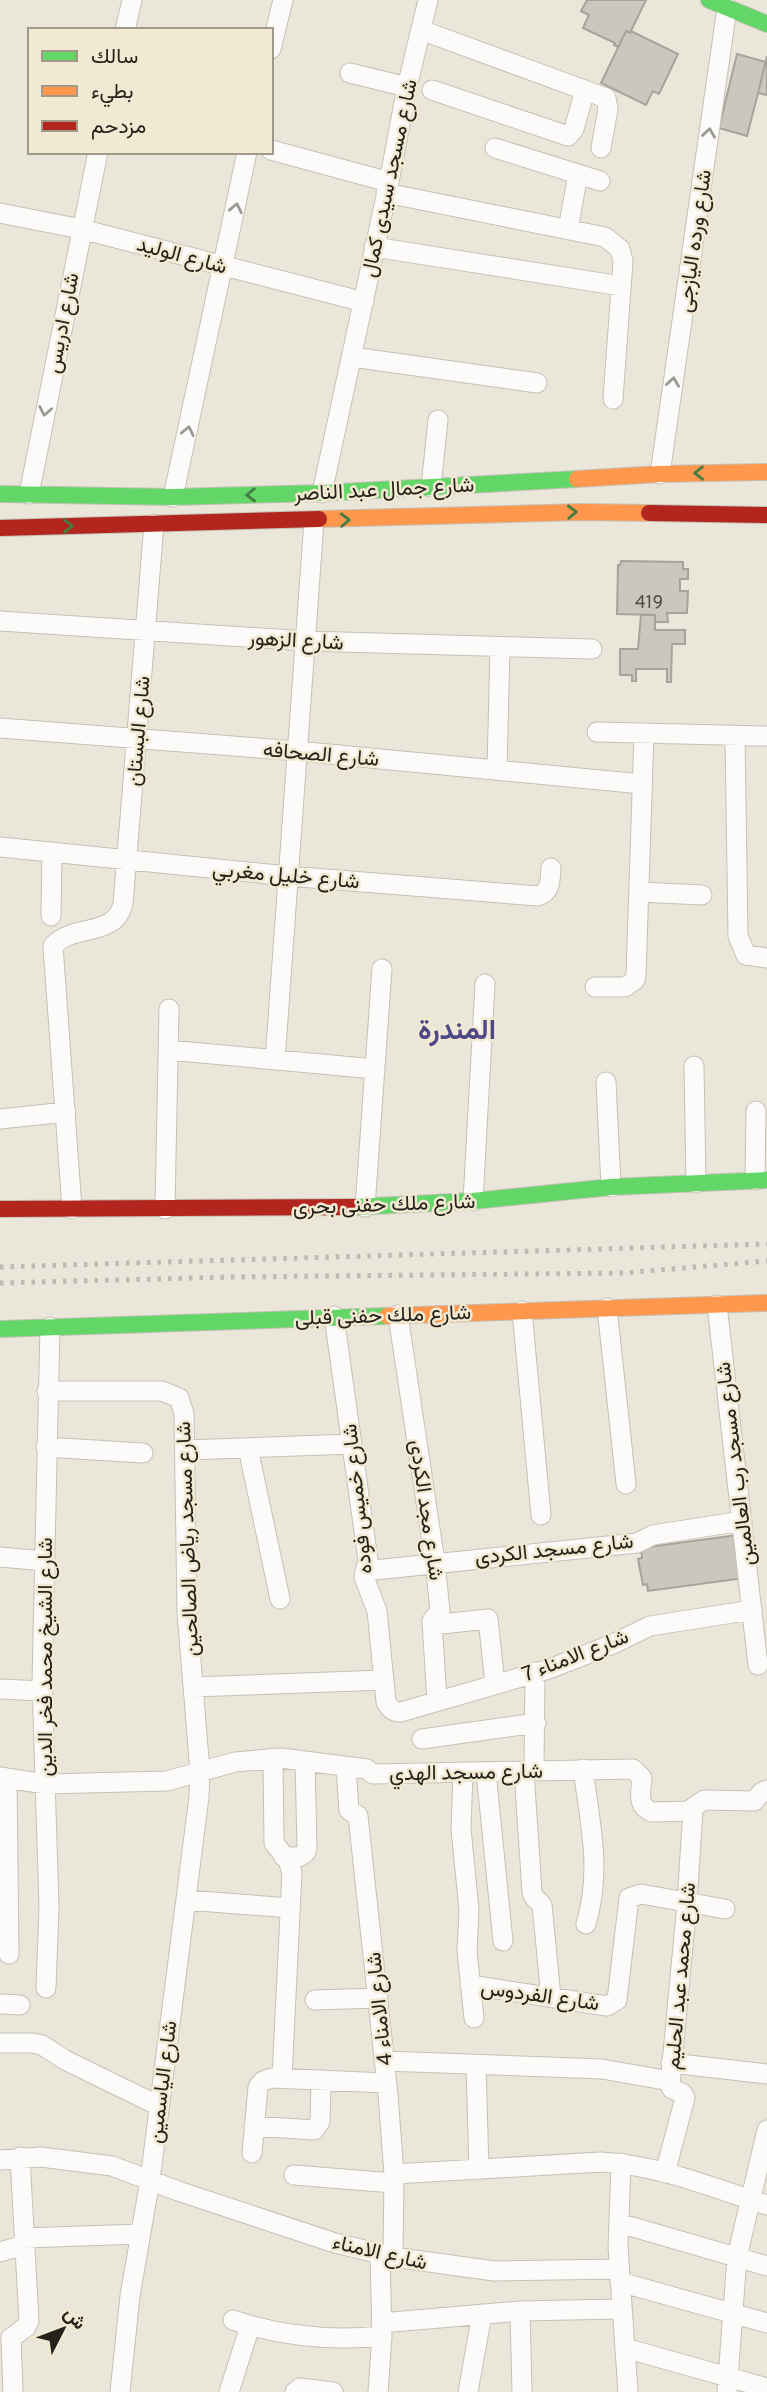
<svg xmlns="http://www.w3.org/2000/svg" width="767" height="2392" viewBox="0 0 767 2392" font-family="Overpass,Vazirmatn,sans-serif">
  <style>
    .building { fill: #cbc7be; stroke: #a7a39a; stroke-width: 2 }
    .lines { fill: none; stroke-linecap: round; stroke-linejoin: round }
    .street-casing { stroke: #c4c1b7; stroke-width: 21 }
    .fast-casing { stroke: #c4c1b7; stroke-width: 18 }
    .slow-casing { stroke: #c4c1b7; stroke-width: 18 }
    .jam-casing { stroke: #c4c1b7; stroke-width: 18 }
    .street { stroke: #fcfbf9; stroke-width: 19 }
    .fast { stroke: #63d668; stroke-width: 16 }
    .slow { stroke: #ff974d; stroke-width: 16 }
    .jam { stroke: #b3261e; stroke-width: 16 }
    .rail { stroke: #bbbab7; stroke-width: 5; stroke-dasharray: 3.5 7; stroke-linecap: butt }
    .oneway { stroke: #9b9995 }
    .oneway2 { stroke: #447c41 }
    .labels { text-anchor: middle; stroke-width: 5; stroke-linejoin: round; paint-order: stroke }
    .number-label { font-size: 18px; fill: #4e4b43 }
    .street-label { font-size: 21px; fill: #25221a; stroke: #f2e9d3 }
    .district-label { font-size: 28px; font-weight: bold; fill: #4f4886; stroke: #f2e9d3 }
  </style>
  <rect width="100%" height="100%" fill="#ebe6da"/>
  <path class="building" d="M587 0H646L630 33 626 31 618 47 614 45 615 43 583 28 589 15 581 11Z
    M626 31 630 33 631 31 678 54 659 94 653 91 646 105 601 83Z
    M737 54 766 62 747 136 719 128Z
    M767 56V95L758 93Z
    M621 561 683 562V569H688V579H680V591H688L687 613H667L668 622H655V615L617 614 618 565H620Z
    M641 615H655V630H685V644H672L671 682H667V669H636V681H632V675H620V649H638Z
    M737 1535 745 1578 648 1591 647 1584 643 1585 638 1559 642 1558 641 1548Z"/>
  <g class="lines">
    <defs>
      <path id="street" d="M125 30 132 0
        M421 30 606 98 608 109 601 148
        M271 49 283 0
        M350 73 407 87
        M432 90 568 136 574 129 585 90
        M495 148 600 181
        M271 150 389 182
        M386 193 605 237 620 249 623 261 613 399
        M0 213 81 229 364 302
        M568 230 578 174
        M374 247 621 286
        M352 357 537 383
        M660 474 727 8
        M431 487 438 420
        M322 493 389 182 407 87 428 0
        M29 494 98 152
        M173 497 247 152
        M0 621 306 641 592 649
        M0 728 297 751 642 784
        M597 732 767 736
        M735 736 738 936 746 955 767 958
        M497 770 500 647
        M0 847 288 876 538 896C551 892 550 881 551 868
        M639 892 702 895
        M51 916 52 852
        M595 987H625L635 980 636 975 644 733
        M168 1050 375 1069
        M275 1060 314 521
        M694 1066 696 1183
        M606 1082 611 1187
        M0 1119 66 1112
        M755 1180 756 1111
        M473 1201 485 984
        M365 1207 382 969
        M72 1209 53 946C73 923 115 938 123 904L154 524
        M165 1209 169 1009
        M717 1305 758 1665
        M607 1308 626 1484
        M522 1311 541 1515
        M398 1315 435 1562 440 1611 432 1621 437 1701
        M334 1316 368 1560 364 1577 377 1611 386 1702C390 1709 393 1712 401 1712L549 1669 613 1644 650 1626 752 1610
        M47 1391H162L179 1398 184 1414 187 1612 200 1772 199 1797 150 2180 130 2296 120 2392
        M46 1447 143 1453
        M248 1448 280 1599
        M185 1450 352 1444
        M0 1557 44 1561
        M365 1571 637 1543 653 1535 742 1521
        M432 1625 488 1619 495 1684
        M193 1687 384 1680
        M0 1689 42 1691
        M422 1739 536 1723
        M273 1758 274 1843 288 1861 292 1872 282 2078
        M346 1767 349 1810 358 1816 388 2095 394 2174 393 2257
        M583 1769C590 1823 602 1871 586 1924
        M534 1770 535 1672
        M524 1771 532 1892 534 1897 542 1905 551 1997
        M463 1772 461 1829 469 1910 467 1951 474 2018
        M486 1772 503 1941
        M0 1777 45 1784 167 1781 235 1762 281 1758 367 1769 373 1774 633 1769 642 1778C641 1792 636 1806 652 1812L688 1811 704 1800 754 1801 762 1792 767 1790
        M7 1778 9 1954
        M284 1857H299L306 1852 307 1848 305 1761
        M186 1900 290 1908
        M470 1985 607 2006 617 2000 629 1898 641 1894 725 1909
        M46 1988 49 1907 42 1682 50 1327
        M315 2000 378 1998
        M0 2004 20 2005
        M0 2043H32L42 2045 65 2060 159 2106
        M385 2061 602 2069 670 2081
        M671 2063 767 2074
        M476 2065 479 2170
        M254 2126 314 2130 320 2122 321 2080
        M252 2153 258 2087 263 2081 272 2078 386 2083
        M0 2160 41 2157 112 2166 178 2191 335 2243 393 2257 494 2271 619 2269
        M621 2163 618 2247 628 2392
        M665 2173 685 2098 682 2093 672 2089 670 2085 687 1903 693 1809
        M394 2174 601 2162C659 2165 713 2188 767 2205
        M294 2175 393 2183
        M619 2223 767 2266
        M24 2238 140 2234
        M0 2252 24 2245
        M620 2282 767 2323
        M520 2311 522 2392
        M233 2320C282 2337 330 2341 382 2336
        M381 2323 520 2311 621 2309
        M625 2348 767 2388
        M13 2392 11 2338 26 2327 29 2321 20 2157
        M229 2392 250 2326
        M295 2392 300 2388 333 2392
        M378 2392 382 2336 380 2255
        M468 2392 482 2314
        M727 2392 737 2257 767 2130"/>
      <path id="fast" d="M709 0 767 24
        M0 494 173 497 322 493 577 479
        M355 1207 473 1201 611 1187 767 1180
        M0 1329 387 1316"/>
      <path id="slow" d="M577 479 660 474 767 472
        M319 519 582 512 649 513
        M387 1316 767 1303"/>
      <path id="jam" d="M649 513 767 515
        M0 528 319 519
        M0 1209 355 1207"/>
    </defs>
    <use href="#street" class="street-casing"/>
    <use href="#fast" class="fast-casing"/>
    <use href="#slow" class="slow-casing"/>
    <use href="#jam" class="jam-casing"/>
    <use href="#street" class="street"/>
    <use href="#fast" class="fast"/>
    <use href="#slow" class="slow"/>
    <use href="#jam" class="jam"/>
    <path class="rail" d="M0 1267 767 1244
      M0 1283 232 1277 623 1273 767 1261"/>
  </g>
  <defs><path id="oneway-chevron" d="M-2-3.5L2.5 0L-2 3.5" fill="none" stroke-width="1.6" stroke-linecap="round" stroke-linejoin="round" transform="scale(1.75)"/></defs>
  <g class="oneway">
    <use href="#oneway-chevron" transform="translate(709 133) rotate(-82)"/>
    <use href="#oneway-chevron" transform="translate(236 208) rotate(-78)"/>
    <use href="#oneway-chevron" transform="translate(673 382) rotate(-82)"/>
    <use href="#oneway-chevron" transform="translate(45 411) rotate(101)"/>
    <use href="#oneway-chevron" transform="translate(188 431) rotate(-78)"/>
  </g>
  <g class="oneway2">
    <use href="#oneway-chevron" transform="translate(699 473) rotate(179)"/>
    <use href="#oneway-chevron" transform="translate(251 495) rotate(178)"/>
    <use href="#oneway-chevron" transform="translate(572 512) rotate(-2)"/>
    <use href="#oneway-chevron" transform="translate(345 520) rotate(-2)"/>
    <use href="#oneway-chevron" transform="translate(68 526) rotate(-1)"/>
  </g>
  <g class="labels">
    <g class="number-label">
      <text x="649" y="608">419</text>
    </g>
    <g class="street-label">
      <text transform="translate(389 178) rotate(-78)" y="7">شارع مسجد سيدى كمال</text>
      <text transform="translate(694 241) rotate(-82)" y="7">شارع ورده اليازجى</text>
      <text transform="translate(182 255) rotate(15)" y="7">شارع الوليد</text>
      <text transform="translate(62 323) rotate(-79)" y="7">شارع ادريس</text>
      <text transform="translate(384 489) rotate(-3)" y="7">شارع جمال عبد الناصر</text>
      <text transform="translate(296 640) rotate(3)" y="7">شارع الزهور</text>
      <text transform="translate(138 731) rotate(-85)" y="7">شارع البستان</text>
      <text transform="translate(321 754) rotate(5)" y="7">شارع الصحافه</text>
      <text transform="translate(286 875) rotate(5)" y="7">شارع خليل مغربي</text>
      <text transform="translate(384 1204) rotate(-2)" y="7">شارع ملك حفنى بحرى</text>
      <text transform="translate(383 1315) rotate(-2)" y="7">شارع ملك حفنى قبلى</text>
      <text transform="translate(735 1464) rotate(-97)" y="7">شارع مسجد رب العالمين</text>
      <text transform="translate(357 1499) rotate(-96)" y="7">شارع خميس فوده</text>
      <text transform="translate(427 1510) rotate(82)" y="7">شارع مجد الكردى</text>
      <text transform="translate(187 1539) rotate(-92)" y="7">شارع مسجد رياض الصالحين</text>
      <text transform="translate(554 1549) rotate(-6)" y="7">شارع مسجد الكردى</text>
      <text transform="translate(575 1655) rotate(-21)" y="7">شارع الامناء 7</text>
      <text transform="translate(45 1657) rotate(-90)" y="7">شارع الشيخ محمد فخر الدين</text>
      <text transform="translate(466 1772) rotate(-1)" y="7">شارع مسجد الهدي</text>
      <text transform="translate(680 1976) rotate(-85)" y="7">شارع محمد عبد الحليم</text>
      <text transform="translate(540 1995) rotate(8)" y="7">شارع الفردوس</text>
      <text transform="translate(379 2009) rotate(-96)" y="7">شارع الامناء 4</text>
      <text transform="translate(162 2082) rotate(-83)" y="7">شارع الياسمين</text>
      <text transform="translate(380 2252) rotate(13)" y="7">شارع الامناء</text>
    </g>
    <g class="district-label">
      <text x="457" y="1039">المندرة</text>
    </g>
  </g>
  <rect x="28" y="28" width="245" height="126" fill="#f2e9d3" stroke="#a09989" stroke-width="2"/>
  <rect x="42" y="51" width="35" height="10" fill="#63d668" stroke="#a09989" stroke-width="2"/>
  <text x="91" y="63" font-size="21" fill="#25221a">سالك</text>
  <rect x="42" y="86" width="35" height="10" fill="#ff974d" stroke="#a09989" stroke-width="2"/>
  <text x="91" y="98" font-size="21" fill="#25221a">بطيء</text>
  <rect x="42" y="121" width="35" height="10" fill="#b3261e" stroke="#a09989" stroke-width="2"/>
  <text x="91" y="133" font-size="21" fill="#25221a">مزدحم</text>
  <g transform="translate(63 2329) rotate(48)" stroke="#f2e9d3" stroke-width="5" paint-order="stroke">
  <path d="M0-5L12 26L0 18L-12 26Z" fill="#25221a"/>
  <text y="-10" font-size="19" font-weight="bold" text-anchor="middle" fill="#25221a">ش</text>
  </g>
</svg>
